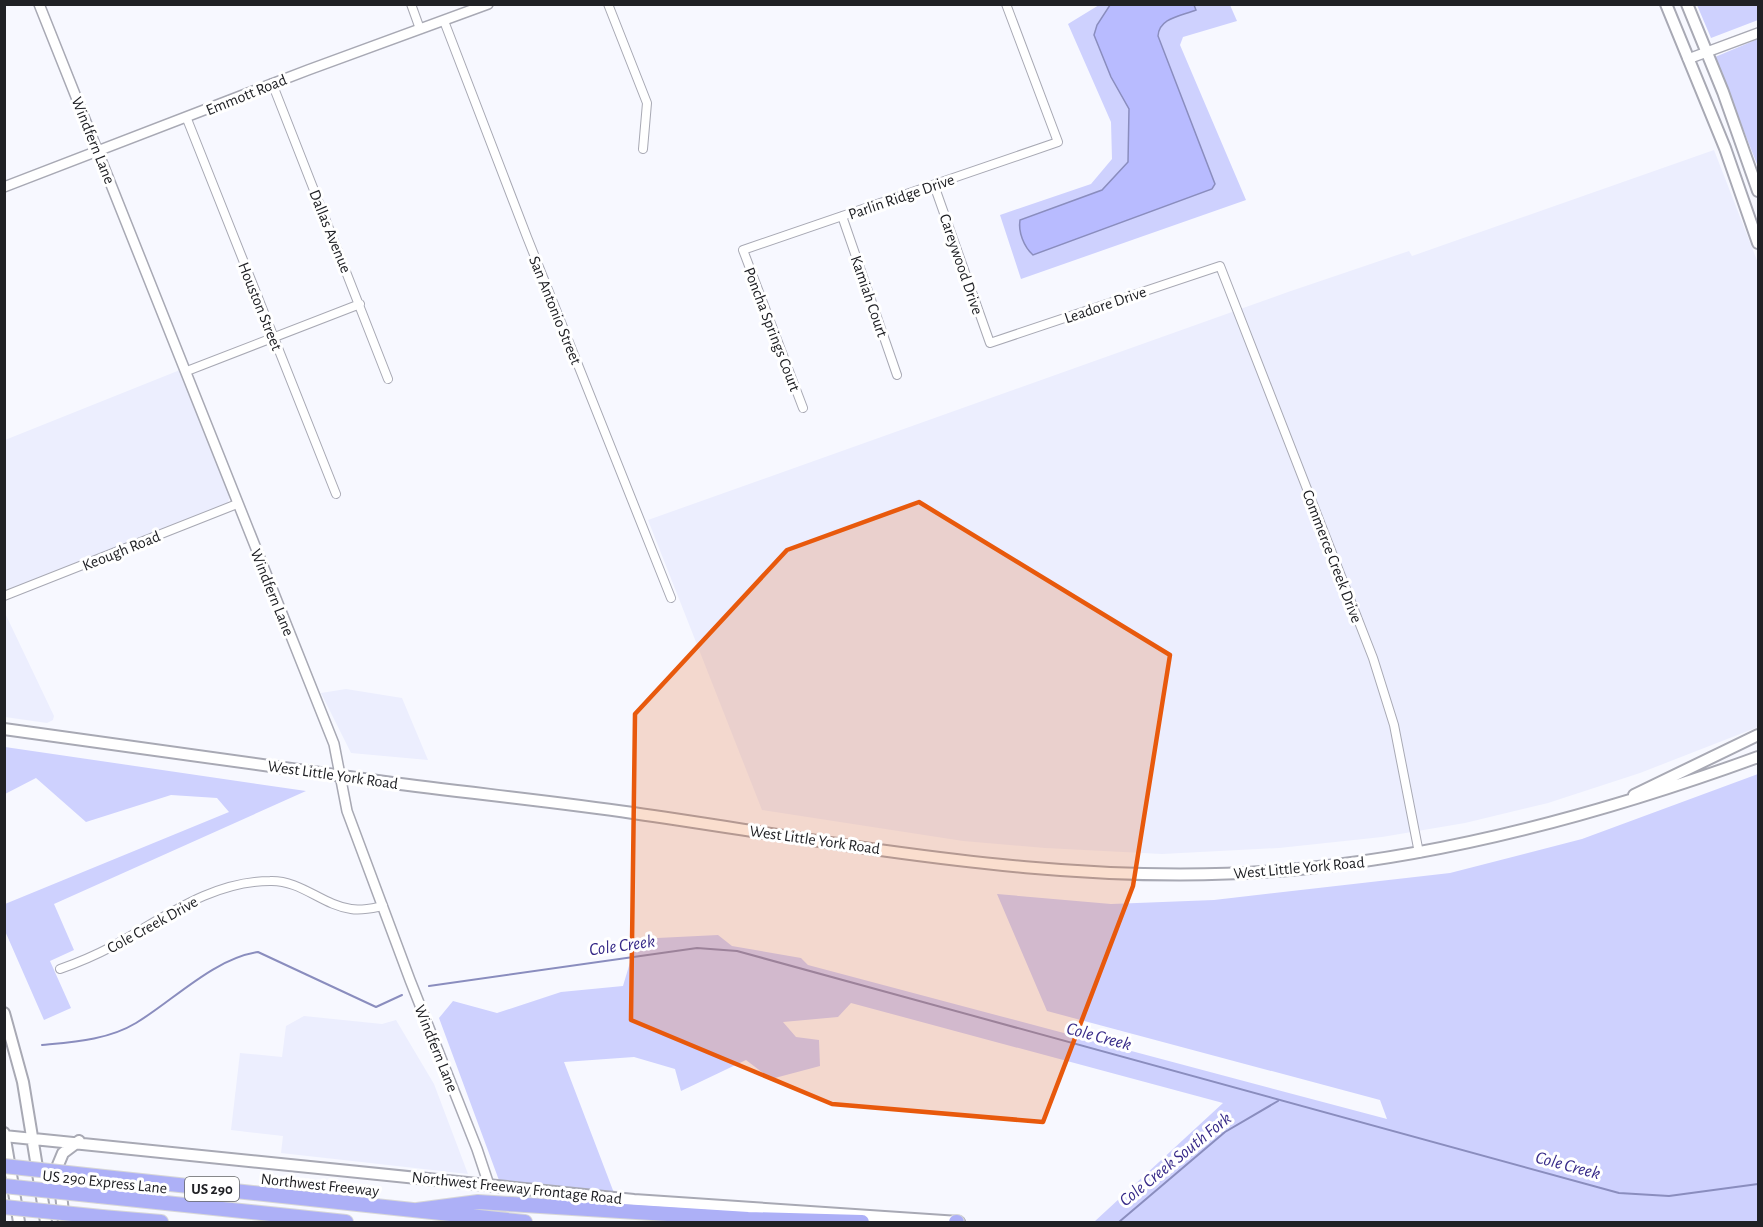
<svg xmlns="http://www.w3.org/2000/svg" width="1763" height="1227" viewBox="0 0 1763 1227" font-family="'Alegreya Sans',sans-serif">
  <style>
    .built { fill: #eceefe }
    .green { fill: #ced1fe }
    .water { fill: #b8bbff; stroke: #8a8dbe; stroke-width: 1.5 }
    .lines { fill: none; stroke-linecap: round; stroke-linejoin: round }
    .stream { stroke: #8a8dbe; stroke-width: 2 }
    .minor-casing { stroke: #a8a9b4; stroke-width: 10 }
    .tertiary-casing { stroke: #a8a9b4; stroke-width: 12 }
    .secondary-casing { stroke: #a8a9b4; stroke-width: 14 }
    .motorway-casing { stroke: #d7d7d8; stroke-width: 16 }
    .minor { stroke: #fff; stroke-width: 8 }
    .tertiary { stroke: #fff; stroke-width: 9 }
    .secondary { stroke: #fff; stroke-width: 10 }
    .motorway { stroke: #adb0f7; stroke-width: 14 }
    .motorway-bridge-casing { stroke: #d7d7d8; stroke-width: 16; stroke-linecap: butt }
    .motorway-bridge { stroke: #adb0f7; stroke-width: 14 }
    .marked { fill: #e8590c; fill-opacity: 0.2; stroke: #e8590c; stroke-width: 4.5; stroke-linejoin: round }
    .labels { text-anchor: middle; stroke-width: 6; stroke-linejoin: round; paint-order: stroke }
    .shield { fill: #fff; stroke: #636466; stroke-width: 1.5 }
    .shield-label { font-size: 15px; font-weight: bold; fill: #202125 }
    .street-label { font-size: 16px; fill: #202125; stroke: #fff }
    .water-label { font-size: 18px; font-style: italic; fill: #372a88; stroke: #fff }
  </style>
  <rect width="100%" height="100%" fill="#f7f8ff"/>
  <path class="built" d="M1714 150 1758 263V727L1640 773 1548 803 1465 823 1382 837 1279 848 1162 854 1045 848 963 841 762 810 648 520 1288 292 1409 251 1412 256Z
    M180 370 230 496 227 505 5 592V440Z
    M4 611 54 716 53 720 47 723 5 717Z
    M346 689 402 698 428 760 351 753 321 693Z
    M304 1016 382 1024 396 1020 434 1084 468 1174 281 1153 283 1136 231 1130 240 1053 282 1057 286 1026Z"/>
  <path class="green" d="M1099 5H1230L1237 21 1183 37 1180 45 1246 200 1021 279 1000 215 1091 184 1112 159 1111 122 1068 24Z
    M1697 5H1758V20L1711 38Z
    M1758 39V167L1715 57Z
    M5 747 306 791 54 904 74 950 50 961 71 1008 44 1020 5 931V904L229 812 217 798 171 795 86 822 36 778 5 794Z
    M1758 774V1222H1094L1223 1103 851 1003 838 1017 783 1022 796 1037 819 1040 820 1066 771 1079 746 1060 681 1091 675 1069 634 1057 564 1062 614 1193 500 1183 439 1018 453 1001 497 1013 561 992 623 986 637 939 718 935 732 946 801 958 808 965 1387 1119 1380 1100 1047 1011 997 894 1111 904 1214 900 1450 873 1582 839Z"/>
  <path class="water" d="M1110 5H1194L1196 10C1181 16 1159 18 1158 36L1215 184 1212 189 1033 255C1024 247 1018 232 1020 220L1102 190 1128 162 1129 109 1111 77 1094 35 1097 25Z"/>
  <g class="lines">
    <path class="stream" d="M429 986 697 948 737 951 1619 1193 1669 1196 1758 1184
      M42 1045C73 1042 108 1040 136 1023 174 1000 213 959 258 952L376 1007 402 995
      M1119 1222 1225 1132 1278 1101"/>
    <defs>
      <path id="minor" d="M411 4 420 29
        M608 4 647 103 643 149
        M444 21 527 237 671 598
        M272 83 388 379
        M187 119 336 494
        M934 185 990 343 1220 266 1373 658 1394 725 1419 853
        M842 216 897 375
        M187 371 360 304
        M803 408 743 250 1058 142 1006 4
        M4 596 237 504
        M60 969C77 963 94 956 111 947 161 920 210 881 270 881 301 880 322 905 351 909 362 911 373 908 383 906"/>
      <path id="tertiary" d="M39 4 334 744 347 811 410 980 477 1149 489 1185
        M1688 59 1758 33
        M4 187 308 70 488 4"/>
      <path id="secondary" d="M1666 4 1725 148 1758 243
        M1687 4 1723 92 1758 191
        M4 729C131 747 258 765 385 782 468 793 551 801 633 813 855 845 1085 892 1309 868 1463 852 1613 810 1758 757
        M1634 795 1758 735
        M4 1013 23 1082 46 1222
        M4 1133 19 1222
        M4 1136 634 1200 959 1222
        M64 1222 58 1165 63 1153 79 1141"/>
      <path id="motorway" d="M95 1176 525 1222
        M99 1196 346 1222
        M417 1210 478 1202 748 1219 862 1222
        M102 1217 161 1222
        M956 1222H957"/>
    </defs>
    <use href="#minor" class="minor-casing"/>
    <use href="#tertiary" class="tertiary-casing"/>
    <use href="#secondary" class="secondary-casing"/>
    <use href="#motorway" class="motorway-casing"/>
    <use href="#minor" class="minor"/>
    <use href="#tertiary" class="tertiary"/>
    <use href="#secondary" class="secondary"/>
    <use href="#motorway" class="motorway"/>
    <defs>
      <path id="motorway-bridge" d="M4 1166 95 1176
        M4 1186 99 1196
        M4 1207 102 1217"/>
    </defs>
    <use href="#motorway-bridge" class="motorway-bridge-casing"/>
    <use href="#motorway-bridge" class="motorway-bridge"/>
  </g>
  <path class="marked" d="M919 502 1170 655 1133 886 1043 1122 832 1104 631 1020 635 714 787 550Z"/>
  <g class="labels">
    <rect class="shield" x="185" y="1177" width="54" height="24" rx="4.5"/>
    <g class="shield-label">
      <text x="212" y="1194">US 290</text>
    </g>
    <g class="street-label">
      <text transform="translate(246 94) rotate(-22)" y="6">Emmott Road</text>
      <text transform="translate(94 140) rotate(68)" y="6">Windfern Lane</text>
      <text transform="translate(901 196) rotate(-19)" y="6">Parlin Ridge Drive</text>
      <text transform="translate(331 231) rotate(68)" y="6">Dallas Avenue</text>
      <text transform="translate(962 264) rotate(71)" y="6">Careywood Drive</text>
      <text transform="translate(870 296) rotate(71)" y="6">Kamiah Court</text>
      <text transform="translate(1105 304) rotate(-19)" y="6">Leadore Drive</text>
      <text transform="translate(261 306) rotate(68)" y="6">Houston Street</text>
      <text transform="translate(556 310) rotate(68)" y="6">San Antonio Street</text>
      <text transform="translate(773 329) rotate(69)" y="6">Poncha Springs Court</text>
      <text transform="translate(121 550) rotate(-22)" y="6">Keough Road</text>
      <text transform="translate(1333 556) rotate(69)" y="6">Commerce Creek Drive</text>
      <text transform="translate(273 592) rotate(68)" y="6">Windfern Lane</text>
      <text transform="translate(333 774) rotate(8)" y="6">West Little York Road</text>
      <text transform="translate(815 839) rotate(8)" y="6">West Little York Road</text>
      <text transform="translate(1299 867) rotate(-5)" y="6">West Little York Road</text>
      <text transform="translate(152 924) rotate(-29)" y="6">Cole Creek Drive</text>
      <text transform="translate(437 1048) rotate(68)" y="6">Windfern Lane</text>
      <text transform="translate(105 1181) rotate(6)" y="6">US 290 Express Lane</text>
      <text transform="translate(320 1184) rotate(6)" y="6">Northwest Freeway</text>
      <text transform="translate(517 1187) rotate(6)" y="6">Northwest Freeway Frontage Road</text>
    </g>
    <g class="water-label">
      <text transform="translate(622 945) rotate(-8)" y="6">Cole Creek</text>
      <text transform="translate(1099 1036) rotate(15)" y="6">Cole Creek</text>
      <text transform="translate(1175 1159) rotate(-39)" y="6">Cole Creek South Fork</text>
      <text transform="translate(1568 1165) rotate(15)" y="6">Cole Creek</text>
    </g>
  </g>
  <rect width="1763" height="1227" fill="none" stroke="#202125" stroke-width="12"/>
</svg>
